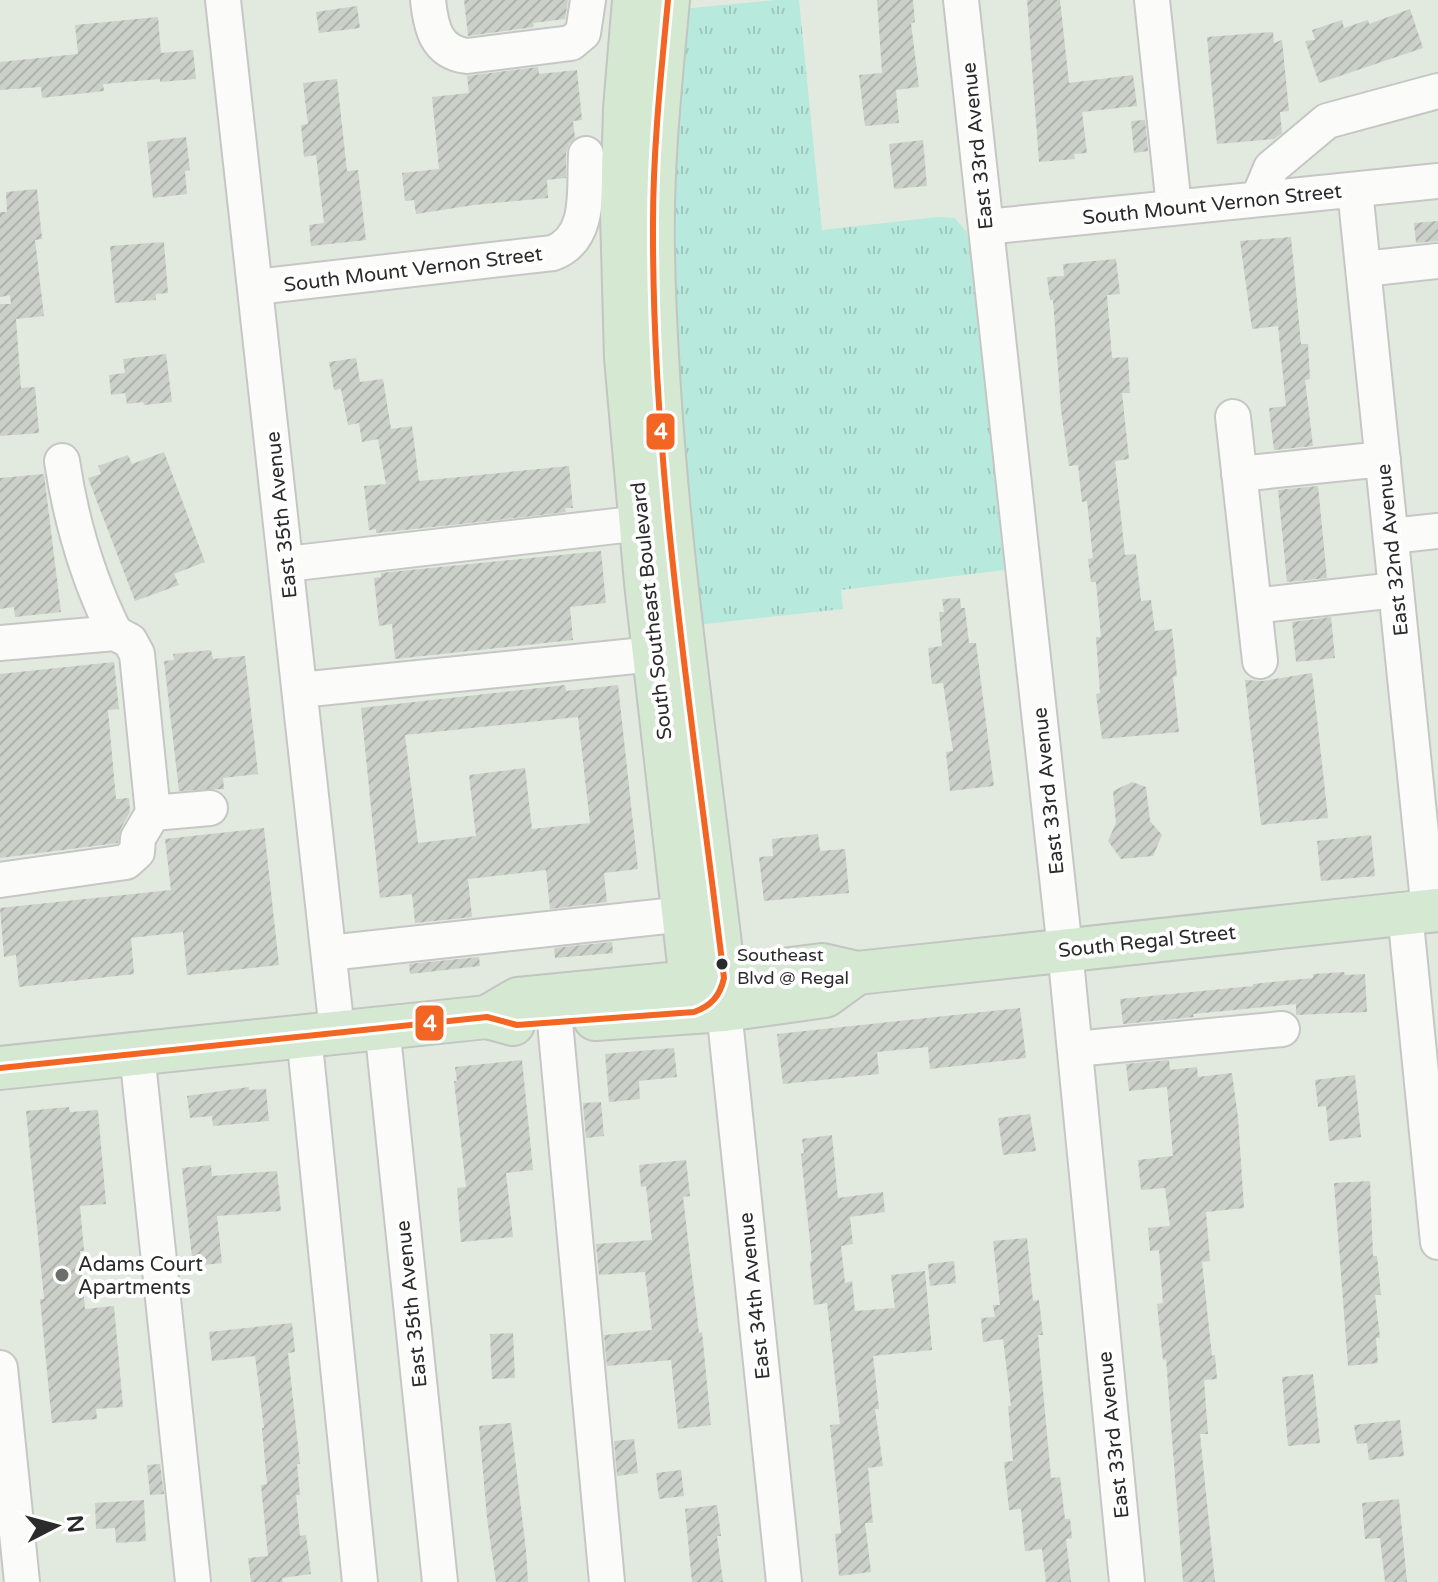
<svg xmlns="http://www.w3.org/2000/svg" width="1438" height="1582" viewBox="0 0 1438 1582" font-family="'Varela Round',sans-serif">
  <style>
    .grass { fill: url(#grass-tufts) }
    .building { fill: url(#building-hatch); fill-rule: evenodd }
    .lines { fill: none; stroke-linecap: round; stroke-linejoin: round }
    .minor-casing { stroke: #c6c7c5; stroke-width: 38 }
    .major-casing { stroke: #c2c5c1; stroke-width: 46 }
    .minor { stroke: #fbfcfa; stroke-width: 34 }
    .major { stroke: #d4e8d2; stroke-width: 42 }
    .bus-1-casing { stroke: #fff; stroke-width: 12 }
    .bus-1 { stroke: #f26522; stroke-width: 6 }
    .bus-dot { fill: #2b2b2b; stroke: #fff; stroke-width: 3 }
    .poi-dot { fill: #6b6e6a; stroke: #fff; stroke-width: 3 }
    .labels { text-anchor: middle; stroke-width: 8; stroke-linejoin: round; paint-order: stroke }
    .bus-label { font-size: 18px; fill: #2b2b2b; stroke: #fff; text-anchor: start }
    .street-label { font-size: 20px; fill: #2b2b2b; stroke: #fff }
    .poi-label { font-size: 20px; fill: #2b2b2b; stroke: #fff; text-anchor: start }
    .line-badge { stroke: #fff; stroke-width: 3 }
    .badge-label { font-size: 22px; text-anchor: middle; font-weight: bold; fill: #fff }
  </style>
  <defs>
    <pattern id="grass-tufts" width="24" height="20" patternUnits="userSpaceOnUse" patternTransform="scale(2)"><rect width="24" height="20" fill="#b7e9dd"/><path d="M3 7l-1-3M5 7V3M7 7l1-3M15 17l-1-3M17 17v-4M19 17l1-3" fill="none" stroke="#9ec8be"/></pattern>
    <pattern id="building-hatch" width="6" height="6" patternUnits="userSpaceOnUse" patternTransform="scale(2)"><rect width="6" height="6" fill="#cbd0c9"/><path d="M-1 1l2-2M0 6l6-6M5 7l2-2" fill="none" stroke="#aeb3ad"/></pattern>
  </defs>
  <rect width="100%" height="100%" fill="#e2eadf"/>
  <path class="grass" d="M776 0H799L822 230 938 217 955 218 966 231 972 251 1005 570 841 590 843 609 696 625 669 248 681 9Z"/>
  <path class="building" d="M464 0H568L565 19 533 23 534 27 468 36Z
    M877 0H913L915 22 911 23 919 87 896 90 899 123 865 126 859 75 882 73Z
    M1027 0H1060L1069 83 1133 75 1137 106 1082 112 1087 153 1074 154 1075 159 1039 162Z
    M357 6 360 28 319 33 316 12Z
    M1410 9 1423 48 1319 83 1305 41 1315 40 1312 30 1342 20 1344 28 1368 20 1369 24Z
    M158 17 161 53 193 50 196 79 160 82V79L103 84 104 91 42 98 41 87 0 90V62L78 54 75 25Z
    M1273 32 1274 43 1282 40 1289 111 1280 112 1282 133 1274 139 1217 144 1207 37Z
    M538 67 539 74 577 70 582 120 573 121 575 138 569 144 566 153V178L547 180 548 198 474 205 416 214 414 200 405 201 402 173 439 169 432 97 469 93 467 76Z
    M337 79 347 171 358 170 366 240 311 246 309 225 324 223 316 155 304 157 301 125 308 124 303 83Z
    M1145 120 1148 151 1134 153 1131 121Z
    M186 137 190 170 185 171 187 194 153 198 147 142Z
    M923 140 927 186 894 189 889 144Z
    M37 189 42 239 35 240 44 316 16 319 21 388 35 387 39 433 0 436V304H11L10 295 0 297V212H7L6 192Z
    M1438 221V241L1416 243 1414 223Z
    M1291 237 1301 344H1308L1310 379 1305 380 1313 446 1274 450 1269 408 1286 406 1278 326 1252 329 1240 241Z
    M164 242 168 293 156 294V300L115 303 110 246Z
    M1116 259 1120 294 1107 295 1112 358 1128 357 1130 393H1122L1129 459 1115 461 1125 555 1136 554 1141 601 1151 600 1155 631 1172 629 1177 676 1173 677 1179 732 1102 739 1096 694 1100 693 1096 637H1101L1096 582H1091L1088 559 1093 558 1087 501 1082 502 1078 465 1069 466 1061 410 1053 300H1050L1047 277 1064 276 1063 264Z
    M166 354 172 402 144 405 143 402 127 404 125 393 111 395 109 375 125 373 123 359Z
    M356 358 360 382 383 379 391 429 412 426 419 481 569 466 573 508H565L566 512 461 524 376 533V529L369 530 364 486 386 484 378 439 362 442 359 423 348 425 341 389 334 390 329 362Z
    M164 452 205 562 174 574 179 585 135 601 88 478 101 474 98 466 128 455 132 464Z
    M44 474 61 612 15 617 14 607 0 609V478Z
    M1318 486 1327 578 1287 582 1278 490Z
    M601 551 606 603 570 607 573 640 395 659 392 624 379 626 374 578 381 577V573Z
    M960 598 961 608H965L969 643H976L994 786 950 791 946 752 953 751 943 683 932 684 928 648 942 646 939 612H944L942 599Z
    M1331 617 1335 658 1296 662 1292 622Z
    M211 650 213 659 245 656 258 774 223 778 224 789 179 791 164 661 174 660 173 654Z
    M114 662 119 709 108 710 116 799 129 798 130 812 121 828 118 843 0 858V674Z
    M1312 673 1328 818 1261 825 1245 680 1263 681Z
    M565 685 566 691 618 685 638 869 604 873 607 902 550 909 546 870 468 879 472 917 415 923 412 894 380 898 361 708ZM578 717 590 823 532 829 525 768 469 775 476 836 418 843 405 735Z
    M1132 782 1146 787 1150 821 1162 835 1153 856 1121 859 1108 841 1116 823 1113 791Z
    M264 828 279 965 187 975 183 932 131 938 134 974 19 987 16 955 4 957 0 908 171 890 165 839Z
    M818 834 820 851 845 849 849 893 764 901 759 857 773 856 772 839Z
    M1371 835 1375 876 1321 881 1317 841Z
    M612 942 613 953 555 958 554 948Z
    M479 957 480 966 410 974 409 964Z
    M1344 972 1345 975 1365 974 1367 1012 1296 1015V1004L1193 1014 1194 1017 1123 1024 1120 999 1253 986V984L1313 978V974Z
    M1020 1008 1026 1058 930 1069 928 1047 877 1052 879 1074 783 1084 777 1034Z
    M674 1048 677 1077 639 1081 640 1099 609 1102 605 1054Z
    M522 1060 533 1170 506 1173 513 1237 461 1242 457 1188 466 1187 454 1081H457L455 1067Z
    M1169 1060 1170 1070 1197 1067 1198 1077 1232 1073 1238 1118 1244 1208 1206 1212 1210 1261 1202 1262 1212 1356 1215 1355 1217 1379 1204 1380 1208 1434H1200L1215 1582H1183L1166 1359 1163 1360 1157 1304 1163 1303 1159 1250 1150 1251 1148 1228 1170 1226 1165 1188 1141 1190 1138 1160 1173 1156 1167 1087 1129 1091 1126 1064Z
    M1355 1075 1361 1137 1329 1141 1326 1106 1318 1107 1315 1080Z
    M249 1087V1090L266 1089 269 1121 213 1126 212 1116 190 1118 187 1096Z
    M601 1102 604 1136 586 1138 583 1103Z
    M69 1107 70 1112 98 1110 106 1204 80 1206 84 1251H80L85 1309 114 1306 123 1407 96 1409 97 1419 52 1423 40 1299H44L26 1111Z
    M1030 1114 1036 1151 1003 1155 998 1118Z
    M832 1135 838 1198 883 1192 885 1212 850 1217 853 1244 841 1246 845 1283 852 1281 855 1311 895 1308 891 1275 925 1271 932 1350 873 1356 879 1409H875L883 1466 868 1468 873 1523H865L871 1572 839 1576 835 1534 841 1533 830 1425 840 1424 827 1303 814 1305 810 1262 812 1261 801 1154 804 1153 802 1139Z
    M686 1160 690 1196 683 1197 699 1333 702 1332 711 1425 678 1429 671 1360 607 1366 604 1335 652 1330 645 1272 599 1275 596 1244 652 1240 646 1186 641 1187 639 1165Z
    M211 1165 212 1176 277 1171 281 1211 217 1216 222 1263 193 1266 182 1168Z
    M1370 1181 1373 1256H1377L1381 1295H1375L1380 1338H1376L1378 1363 1348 1366 1334 1183Z
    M1027 1238 1033 1301 1039 1300 1043 1335H1038L1051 1478 1060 1477 1065 1519H1070L1072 1538 1066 1539 1071 1582H1046L1042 1549 1025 1551 1021 1509 1009 1510 1004 1462 1013 1461 1008 1406H1011L1003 1339 983 1342 981 1318 995 1317 993 1305H1000L993 1241Z
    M954 1261 956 1283 930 1286 928 1264Z
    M292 1323 295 1352 288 1353 300 1464H297L300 1495H296L300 1536 306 1535 311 1574 282 1578 283 1582H251L248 1558 268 1556 261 1485 267 1484 262 1428H264L255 1356 212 1361 209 1332Z
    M513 1333 515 1378 492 1379 490 1334Z
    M1313 1374 1320 1443 1288 1446 1282 1377Z
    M1400 1420 1404 1456 1369 1460 1367 1443 1357 1444 1354 1425Z
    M511 1423 526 1551 528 1582H496L487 1518 479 1426Z
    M634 1439 638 1473 617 1476 614 1441Z
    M160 1464 164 1494 150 1495 147 1465Z
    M681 1470 684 1496 659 1499 656 1473Z
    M1399 1499 1407 1582H1385L1380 1538 1365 1539 1362 1503Z
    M144 1500 146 1541 116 1543 115 1528 96 1529 95 1503Z
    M717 1505 721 1536H717L723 1582H692L685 1509Z"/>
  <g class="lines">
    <defs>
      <path id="minor" d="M223 0 337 1031
        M428 0C431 28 436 52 467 56L571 43 583 33 588 0
        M961 0 1065 950 1127 1582
        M1152 0 1174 207
        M1355 190 1429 911
        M1258 199 1271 168 1327 121 1438 91
        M986 227 1438 181
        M1364 269 1438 261
        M256 287 553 253C592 238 584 189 586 154
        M1233 417 1260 661
        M62 461C71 521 88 579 115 633
        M1239 474 1383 459
        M1391 536 1438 531
        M287 564 641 523
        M1254 606 1396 590
        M0 643 115 633 130 641 137 654 153 813 210 808
        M300 690 654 654
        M0 880 126 862 137 852 138 838 153 813
        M1405 913 1438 1242
        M329 953 684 914
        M724 1010 784 1582
        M555 1022 607 1582
        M382 1026 440 1582
        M304 1035 360 1582
        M1075 1049 1282 1029
        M137 1053 193 1582
        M0 1368 22 1582"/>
      <path id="major" d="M634 0 625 109 622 213 626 358 646 583 691 982
        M668 0C660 85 651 169 653 254 658 496 696 737 724 978 721 997 711 1007 694 1012
        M487 1017 518 999 691 982 822 965 857 973 1438 910
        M595 1019 724 1010 825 996 857 973
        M0 1068 487 1017 513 1024"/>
    </defs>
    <use href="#minor" class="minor-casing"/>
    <use href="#major" class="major-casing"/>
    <use href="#minor" class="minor"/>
    <use href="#major" class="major"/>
    <defs>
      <path id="bus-1" d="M0 1068 487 1017 517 1025 694 1012C711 1006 720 996 724 978 694 728 652 476 653 224 653 149 661 74 668 0"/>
    </defs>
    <use href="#bus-1" class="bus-1-casing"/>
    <use href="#bus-1" class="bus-1"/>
  </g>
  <circle class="bus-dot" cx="722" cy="964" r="7"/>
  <circle class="poi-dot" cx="62" cy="1275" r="8"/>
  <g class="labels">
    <g class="bus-label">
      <text x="737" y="961">Southeast<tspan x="737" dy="23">Blvd @ Regal</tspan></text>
    </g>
    <g class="street-label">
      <text transform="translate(977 146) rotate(-96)" y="7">East 33rd Avenue</text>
      <text transform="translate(1212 204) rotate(-6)" y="7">South Mount Vernon Street</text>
      <text transform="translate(413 269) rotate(-7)" y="7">South Mount Vernon Street</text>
      <text transform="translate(281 515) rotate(-96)" y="7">East 35th Avenue</text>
      <text transform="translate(1392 550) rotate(-96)" y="7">East 32nd Avenue</text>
      <text transform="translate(651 611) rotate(-96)" y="7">South Southeast Boulevard</text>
      <text transform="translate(1048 791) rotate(-96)" y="7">East 33rd Avenue</text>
      <text transform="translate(1147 941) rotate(-6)" y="7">South Regal Street</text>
      <text transform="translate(754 1296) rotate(-96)" y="7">East 34th Avenue</text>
      <text transform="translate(411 1304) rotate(-96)" y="7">East 35th Avenue</text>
      <text transform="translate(1113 1435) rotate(-96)" y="7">East 33rd Avenue</text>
    </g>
    <g class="poi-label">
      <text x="78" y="1271">Adams Court<tspan x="78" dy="23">Apartments</tspan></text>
    </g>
  </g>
  <g class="line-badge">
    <rect x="645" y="412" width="31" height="39" rx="8" fill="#f26522"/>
    <rect x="414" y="1004" width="31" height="38" rx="8" fill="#f26522"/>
  </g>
  <g class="badge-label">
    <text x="661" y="439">4</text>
    <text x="430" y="1031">4</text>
  </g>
  <g transform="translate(56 1526) rotate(84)" stroke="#ffffff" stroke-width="6" paint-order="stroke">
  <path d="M0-6L14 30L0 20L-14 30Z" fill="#2b2b2b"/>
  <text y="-12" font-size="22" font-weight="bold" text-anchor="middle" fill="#2b2b2b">N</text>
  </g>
</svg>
